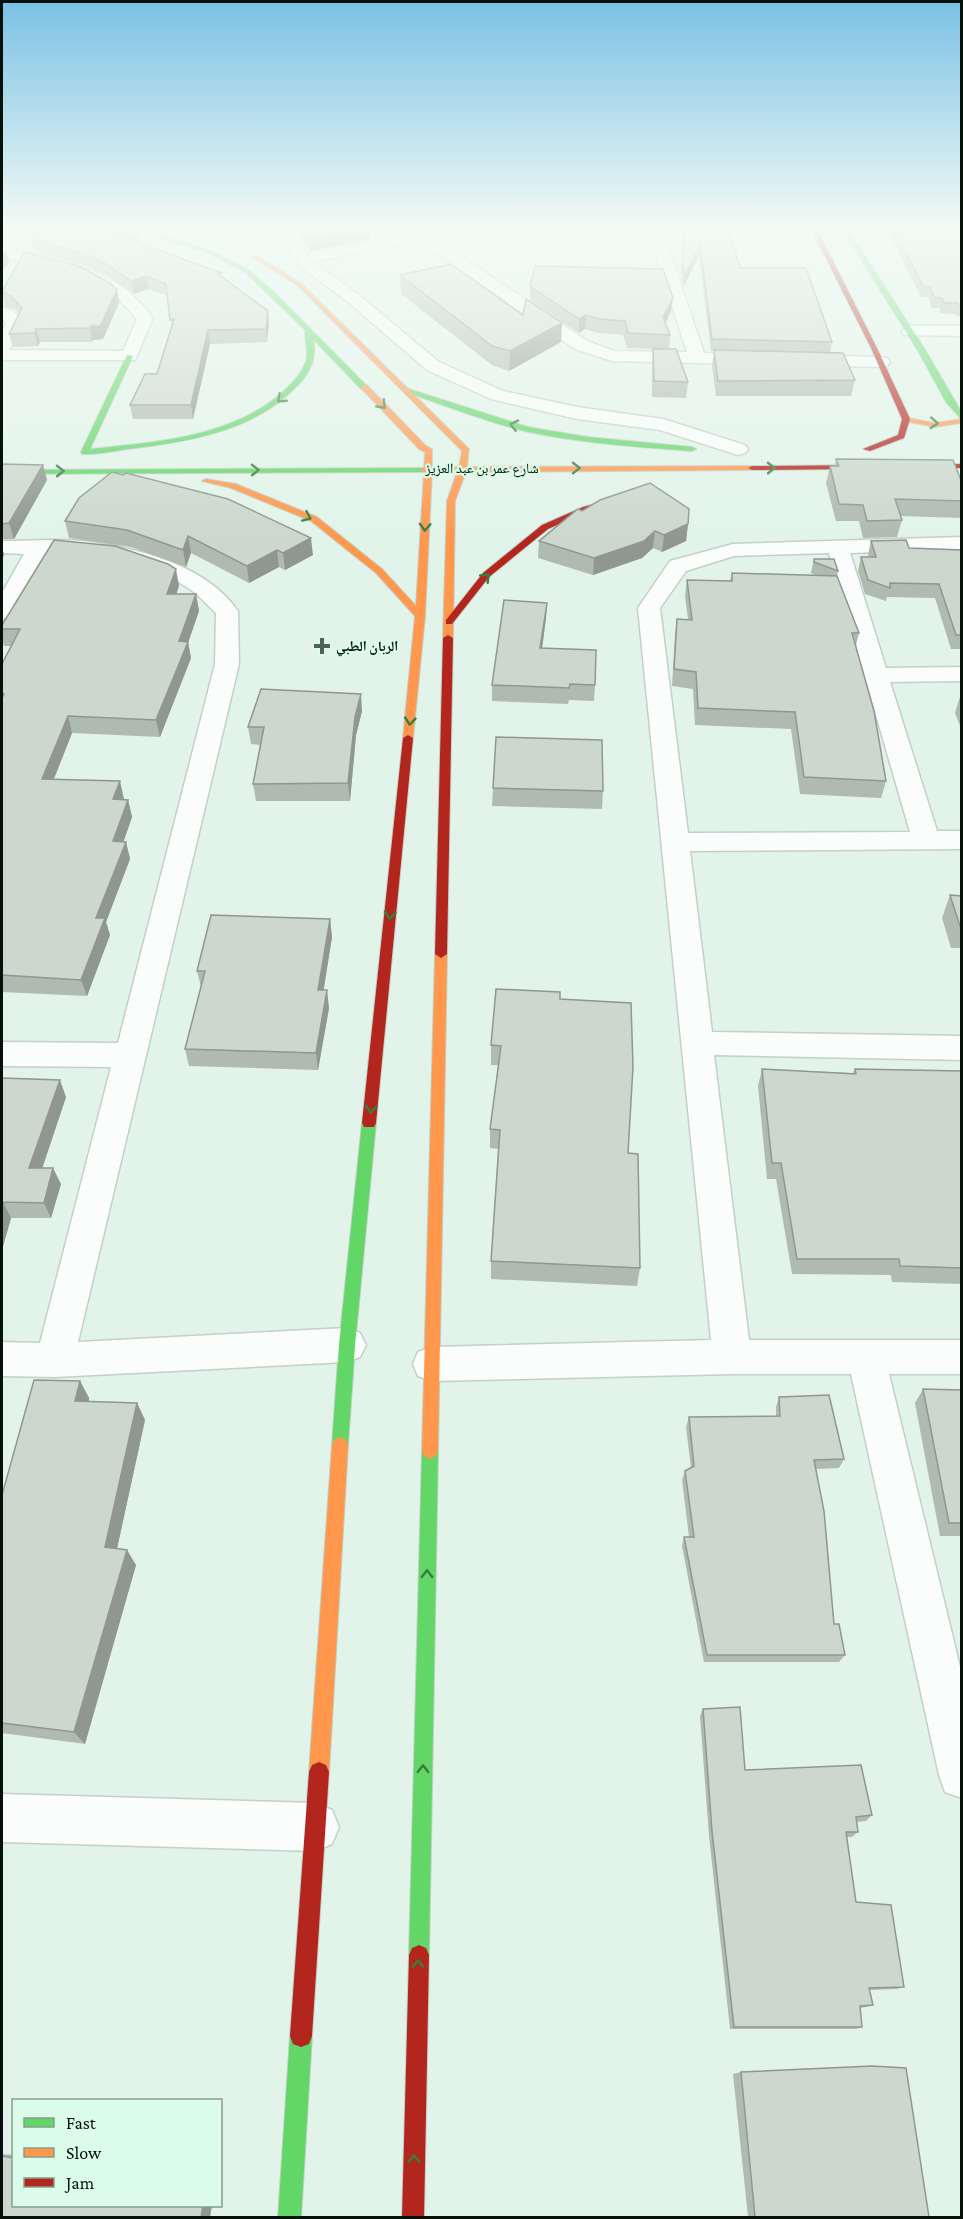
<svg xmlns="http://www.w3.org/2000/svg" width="963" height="2219" viewBox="0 0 963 2219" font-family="'Crimson Pro','Noto Naskh Arabic',serif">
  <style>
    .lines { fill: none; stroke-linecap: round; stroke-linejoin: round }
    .street-casing { stroke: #c2d0c7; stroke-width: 3 }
    .fast-casing { stroke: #c2d0c7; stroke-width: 2 }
    .slow-casing { stroke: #c2d0c7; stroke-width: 2 }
    .jam-casing { stroke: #c2d0c7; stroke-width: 2 }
    .street { fill: #fbfdfc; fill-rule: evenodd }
    .fast { fill: #63d668; fill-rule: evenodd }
    .slow { fill: #ff974d; fill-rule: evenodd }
    .jam { fill: #b3261e; fill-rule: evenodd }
    .wall { fill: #afbab1 }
    .shaded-wall { fill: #8f9790 }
    .building { fill: #ccd8ce; stroke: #8f9790; stroke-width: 1.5 }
    .oneway { stroke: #397d3e }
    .poi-dot { fill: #526058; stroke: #dafce8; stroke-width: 2 }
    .labels { text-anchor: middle; stroke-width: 4.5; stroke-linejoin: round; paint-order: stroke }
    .far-street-label { font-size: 14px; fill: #05110a; stroke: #dafce8 }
    .far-poi-label { font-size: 14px; font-weight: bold; fill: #05110a; stroke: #dafce8; text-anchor: start }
  </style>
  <rect width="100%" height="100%" fill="#e2f4e9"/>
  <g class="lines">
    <defs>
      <path id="street" d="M285 229H299L300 245 306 254 415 233 422 229 428 231 820 229 823 232 816 236 665 238 704 353 881 357 887 358 890 362 887 366 881 367 612 361 575 349 418 241 313 262 360 296 439 362 503 391 577 407 663 419 745 445 748 449 745 453 738 455 660 430 577 419 491 399 427 370 348 302 301 267 286 245ZM650 238 687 352 614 351 587 341 437 240Z
        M2 246C58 260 118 268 153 318L135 360H2V332L6 323 2 318V307L13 311 23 322 9 350 123 351 137 319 114 294 85 278 2 256Z
        M910 326H962V336L904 335 902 331Z
        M962 537V549L850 553 886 668 962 667V681L890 682 937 831H962V849L690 851 712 1032 962 1036V1060L714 1055 749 1340H962V1374H889L962 1675V1798L945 1792 939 1775 851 1374H732L432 1381 418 1376 413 1364 418 1352 432 1347 711 1340 638 608 670 561 733 544ZM829 553 910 832 688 833 660 608 686 571 734 556Z
        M2 541C31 541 62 538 90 542 141 549 207 566 238 611L239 664 78 1342 347 1328 360 1333 366 1345 360 1357 347 1362 55 1377 2 1376V1342L40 1343 111 1067 2 1066V1042L118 1043 215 664 216 613C207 605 198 594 188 588 146 560 94 554 45 554L13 612 10 617 2 619V593L24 554 2 553Z
        M2 1794 315 1803 332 1810 339 1827 332 1844 315 1851 2 1842Z"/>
      <path id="fast" d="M132 229H140L209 250 249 270 274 292 368 387 361 389 313 339C318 359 309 375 295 388 252 432 186 442 128 449 114 451 97 455 82 454L81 452 127 355 133 356 90 449C157 442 238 437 288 387 296 379 302 372 306 361 309 350 304 340 305 330L245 272 205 252Z
        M842 229H848L926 351 962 413V420L946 402 918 351Z
        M406 388 528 427 588 437 692 447 696 449 692 451C637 447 582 443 528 432 487 422 446 406 406 392Z
        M424 468H427V472L2 474V470Z
        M369 1118 374 1119 376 1123 355 1345 348 1445 346 1450 340 1453 334 1450 332 1445 339 1345 362 1123 364 1119Z
        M430 1443 436 1446 438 1451 429 1955 426 1962 419 1965 412 1962 409 1955 422 1451 424 1446Z
        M301 2025 309 2028 312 2036 301 2218H278L290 2036 293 2028Z"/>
      <path id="slow" d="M253 256H257L301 283 469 449 467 467 752 466 756 468 752 470 466 472 455 501 453 638 448 641 443 638 447 501 457 472H432L425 616 413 738 408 741 404 740 403 738 415 616 376 573 311 521 231 488 202 481 206 479 236 484 317 517 382 569 416 606 424 472 420 470 424 468 425 452 419 449 360 387 367 385 425 445 432 449V468L459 467 462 451 297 285 253 258Z
        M903 417 935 423 962 419V423L935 427 903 421Z
        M441 950 447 954 438 1451 436 1456 430 1459 424 1456 422 1451 435 954Z
        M340 1437 346 1440 348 1445 329 1772 326 1779 319 1782 312 1779 309 1772 332 1445 334 1440Z"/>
      <path id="jam" d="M811 229H817L877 348 910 419 904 438 870 451 863 449 898 435 902 419 871 348Z
        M962 464V468L752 470 748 468 752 466Z
        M627 495H630V499L589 511 548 529 489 577 452 624H446V620L483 573 542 525 583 507Z
        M448 635 453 638 447 954 441 958 435 954 443 638Z
        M408 735 413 738 376 1123 374 1127H364L362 1123 403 738Z
        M319 1762 326 1765 329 1772 312 2036 309 2044 301 2047 293 2044 290 2036 309 1772 312 1765Z
        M419 1945 426 1948 429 1955 424 2218H402L409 1955 412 1948Z"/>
    </defs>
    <use href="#street" class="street-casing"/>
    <use href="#fast" class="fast-casing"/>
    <use href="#slow" class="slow-casing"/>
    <use href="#jam" class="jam-casing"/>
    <use href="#street" class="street"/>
    <use href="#fast" class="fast"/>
    <use href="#slow" class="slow"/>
    <use href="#jam" class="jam"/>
  </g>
  <path class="wall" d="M301 229H370L371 239 310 251 302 238Z
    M887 229H962V317L956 316 955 314 941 313 939 308H932L928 297H921Z
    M684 230 740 268 832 342 830 353 855 380 851 396H716L712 365 714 351H711L699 255 684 286 681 279Z
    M31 239 139 243 222 277 269 324 267 342 210 344 193 419H133L130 405 157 374 172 326 168 296 149 289 134 294 106 275 86 266 34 251Z
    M400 275 561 342 509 371 492 365 401 294Z
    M530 286 671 311 665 323 670 335 669 349 688 382 686 398 652 397V364L653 349 627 348 623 335 598 333 585 329 579 333 530 300Z
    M117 290 119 303 103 339 93 340 92 342H40L38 346 13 347 9 334 19 314 15 309 5 306 2 292Z
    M836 459 962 483V518L900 516 902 520 897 537 863 538 859 521H836L826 483 830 466H835Z
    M2 464 43 465 47 480 14 539H2Z
    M79 498 313 555 285 570 279 567 249 583 191 553 186 567 131 547 69 538 65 521Z
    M582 511 688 524 686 541 662 552 653 548 642 558 593 575 538 558 539 541Z
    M871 541 909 548 962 550V649H951L935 598 887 597 886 601 865 594 858 571 861 557H869L868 555Z
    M814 559 838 571 837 576 859 633 856 645 886 781 881 798 800 794 791 729 695 725 693 689 672 686 675 635 677 619H688L685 596 687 580 730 581 732 573 818 576 811 573Z
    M179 586 176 594H196L199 611 188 642 191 658 160 737 72 733 54 779 124 799V800H128L132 817 123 842H126L130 859 106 922 110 935 87 996 2 992V664L11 646H4L2 637V625Z
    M547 603 546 618 542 648 595 685 594 701 569 700 568 704 492 701V685Z
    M960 696H962V731L955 713Z
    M362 711 356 735 350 801H256L253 784 260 745 251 744 248 727Z
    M493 788 603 791 602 809 492 806Z
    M950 895 962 896V948H951L942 918Z
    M330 919 332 937 323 990 329 1008 318 1070 189 1066 185 1049 201 987 197 971Z
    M560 999 628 1153 640 1268 637 1286 491 1279V1261L498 1149 490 1148V1129L498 1065H491V1045Z
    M762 1069 853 1073 855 1069 962 1071V1284L892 1282 891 1275 792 1274 776 1179H767L758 1086Z
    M2 1078 66 1097 42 1168 61 1184 51 1218H11L2 1250Z
    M80 1381 89 1398V1402L137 1403 145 1420 117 1549 136 1565 85 1744 2 1733V1495Z
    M923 1389 962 1390V1536H940L915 1403Z
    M779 1397 844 1459 839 1468 816 1469 834 1624 845 1655 839 1662H704L682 1546 684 1537H689L682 1480 685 1471 691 1468 686 1427 689 1417 776 1416V1407Z
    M703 1709 745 1770 872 1815 866 1821 856 1822 858 1832 852 1837H847L856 1902 904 1987 897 1989 869 1990 873 2005 866 2007 860 2008 862 2027 856 2029H730L709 1836 700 1716Z
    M741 2072 929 2217H748L733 2074Z
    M2 2154 14 2155V2205H212L210 2217H2Z"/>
  <path class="shaded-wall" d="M358 229H370L371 239 310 251 309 238Z
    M138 236 140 249 130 240Z
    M700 245 699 255 684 286 685 276Z
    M6 250 9 263 2 270V254Z
    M146 276 149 289 134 294 131 281Z
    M117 290 119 303 103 339 93 340 92 342 90 328Z
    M673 298 671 311 662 331 663 317Z
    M268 311 269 324 267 342 266 329Z
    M586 315 585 329 579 333V319Z
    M562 323 561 342 509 371 510 351Z
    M36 329 40 342 38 346 35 333Z
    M208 330 210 344 193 419 191 405Z
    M43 465 47 480 14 539 9 523Z
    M688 524 686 541 662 552 664 535Z
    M655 531 653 548 642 558 593 575 594 558Z
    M188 536 191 553 186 567 183 550Z
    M311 538 313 555 285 570 283 553Z
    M2 546 4 555 2 560Z
    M277 550 279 567 249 583 247 566Z
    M176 569 179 586 171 610 167 594Z
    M196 594 199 611 187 646 188 642 191 658 160 737 156 720 179 641Z
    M547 603 546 618 540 664V648Z
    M361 694 362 711 356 735 350 801 348 783 355 717Z
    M68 716 72 733 47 796 42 779Z
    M120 781 124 799 118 816 113 799Z
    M128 800 132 817 118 858 113 841Z
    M126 842 130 859 106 922 110 935 87 996 81 980 96 918Z
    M330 919 332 937 321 1007 318 990Z
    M327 990 329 1008 318 1070 316 1053Z
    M60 1080 66 1097 37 1184 29 1168Z
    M53 1168 61 1184 51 1218 44 1203Z
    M3 1202 11 1218 2 1250V1207Z
    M80 1381 89 1398 85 1419 75 1401Z
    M137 1403 145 1420 114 1562 105 1547Z
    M127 1550 136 1565 85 1744 74 1732Z
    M203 2205H212L210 2217H201Z"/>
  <path class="building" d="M45 229H97L138 236 130 240 222 273 218 274 268 311 266 329 208 330 191 405H130L145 374H157L174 319 170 320 166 284 146 276 131 281 103 262 84 254 31 239 34 234Z
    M303 229H358L309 238Z
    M729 229 740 268H806L832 342 712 339 700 245 685 276 682 268 684 230Z
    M894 229H962V306H959L958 303H944L942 298 934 297 930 287 923 286Z
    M24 252 81 267 110 283 117 290 100 326H91L90 328 36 329 35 333 9 334 22 308 11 296 2 292Z
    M451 264 523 315 526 299 562 323 510 351 492 346 400 275Z
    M535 266 663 269 673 298 663 317 670 335 628 333 625 321 599 319 586 315 579 319 530 286Z
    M653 349H676L688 382 654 381Z
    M714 350 843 353 855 380 718 381Z
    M836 459 953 460 962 483V501L895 499 902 520 867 521 863 505 839 504 830 466H839Z
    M2 464 43 465 9 523 2 524Z
    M112 472 123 475 126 473 228 499 311 538 283 553 277 550 247 566 188 536 183 550 127 530 65 521 79 498Z
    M650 483 689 509 688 524 664 535 655 531 644 541 594 558 539 541 578 509 582 511 600 500Z
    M54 540 115 546 168 564 176 569 167 594H196L179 641 188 642 156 720 68 716 42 779 120 781 113 799 128 800 113 841 126 842 96 918H105L81 980 2 975V698L4 694 2 693V664L20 629H2V625Z
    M906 540 909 548 962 550V635H956L939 584 890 583V588L868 580 861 557H876L871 541Z
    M814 559H834L838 571 814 562Z
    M732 573 837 576 859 633H852L874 711 886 781 804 777 795 712 698 708 696 672 674 669 677 619 692 620 687 580 732 581Z
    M504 600 547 603 540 648 596 650 595 685 570 684 569 688 492 685Z
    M261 689 361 694 355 717 348 783 253 784 264 727H248Z
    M496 737 602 740 603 791 493 788Z
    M950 895 962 896V926H960Z
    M211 915 330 919 318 990H327L316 1053 185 1049 205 971H197Z
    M496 989 560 992V999L631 1003 633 1067 628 1153 638 1154 640 1268 491 1261 500 1130 490 1129 501 1046 491 1045Z
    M762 1069 856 1074 855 1069 962 1071V1268L900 1266 899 1259H797L781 1163H772Z
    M2 1078 60 1080 29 1168H53L44 1203 3 1202 2 1207Z
    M34 1380 80 1381 75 1401 137 1403 105 1547 127 1550 74 1732 2 1723V1495Z
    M923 1389 962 1390V1523H949Z
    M829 1395 844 1459 814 1460 824 1511 834 1624H839L845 1655H707L684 1537H694L685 1471 694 1466 689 1417 780 1416 779 1397Z
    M740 1707 745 1770 861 1765 872 1815 856 1817 858 1832H846L856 1902 891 1905 904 1987 869 1988 873 2005 860 2006 862 2027H734L712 1831 703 1709Z
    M872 2066 906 2068 929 2217H755L741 2072Z
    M2 2156 14 2158V2205H203L201 2217H2Z"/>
  <defs><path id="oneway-chevron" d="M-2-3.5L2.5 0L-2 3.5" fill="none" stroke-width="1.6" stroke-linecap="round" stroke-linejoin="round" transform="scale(1.5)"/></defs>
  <g class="oneway">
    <use href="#oneway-chevron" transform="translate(281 399) rotate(137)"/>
    <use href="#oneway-chevron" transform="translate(382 405) rotate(47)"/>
    <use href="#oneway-chevron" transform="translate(934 423) rotate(3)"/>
    <use href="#oneway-chevron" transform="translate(514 425) rotate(-167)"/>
    <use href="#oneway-chevron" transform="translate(576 468)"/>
    <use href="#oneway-chevron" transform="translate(771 468) rotate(-1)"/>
    <use href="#oneway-chevron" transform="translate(255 470) rotate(-1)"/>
    <use href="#oneway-chevron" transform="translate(60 471) rotate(-1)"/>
    <use href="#oneway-chevron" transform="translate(307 517) rotate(24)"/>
    <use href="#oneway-chevron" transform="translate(425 527) rotate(93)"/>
    <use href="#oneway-chevron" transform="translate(486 577) rotate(-46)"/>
    <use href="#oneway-chevron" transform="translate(410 721) rotate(96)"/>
    <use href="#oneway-chevron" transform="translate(390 915) rotate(96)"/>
    <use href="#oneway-chevron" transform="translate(371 1109) rotate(96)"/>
    <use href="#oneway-chevron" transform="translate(427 1574) rotate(-89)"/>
    <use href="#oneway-chevron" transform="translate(423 1769) rotate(-89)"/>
    <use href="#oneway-chevron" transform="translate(418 1964) rotate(-89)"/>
    <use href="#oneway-chevron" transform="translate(414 2159) rotate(-89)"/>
  </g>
  <linearGradient id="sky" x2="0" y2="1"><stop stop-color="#7ac1e5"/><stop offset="0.42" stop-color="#f2faf5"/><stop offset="1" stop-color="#f2faf5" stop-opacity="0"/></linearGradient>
  <rect width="963" height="539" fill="url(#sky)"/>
  <path class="poi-dot" d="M319 637h6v6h6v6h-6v6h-6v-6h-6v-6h6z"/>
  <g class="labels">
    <g class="far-street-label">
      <text x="482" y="473">شارع عمر بن عبد العزيز</text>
    </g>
    <g class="far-poi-label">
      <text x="336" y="651">الربان الطبي</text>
    </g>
  </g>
  <rect width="963" height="2219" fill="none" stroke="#05110a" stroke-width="6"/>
  <rect x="12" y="2099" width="210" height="108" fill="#dafce8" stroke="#859e8f" stroke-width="1.5"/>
  <rect x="24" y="2118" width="30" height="9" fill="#63d668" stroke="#859e8f" stroke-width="1.5"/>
  <text x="66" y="2129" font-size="18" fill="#05110a">Fast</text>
  <rect x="24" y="2148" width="30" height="9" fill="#ff974d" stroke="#859e8f" stroke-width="1.5"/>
  <text x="66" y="2159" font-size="18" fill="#05110a">Slow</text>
  <rect x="24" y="2178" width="30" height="9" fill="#b3261e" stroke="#859e8f" stroke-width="1.5"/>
  <text x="66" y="2189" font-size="18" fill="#05110a">Jam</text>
</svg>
